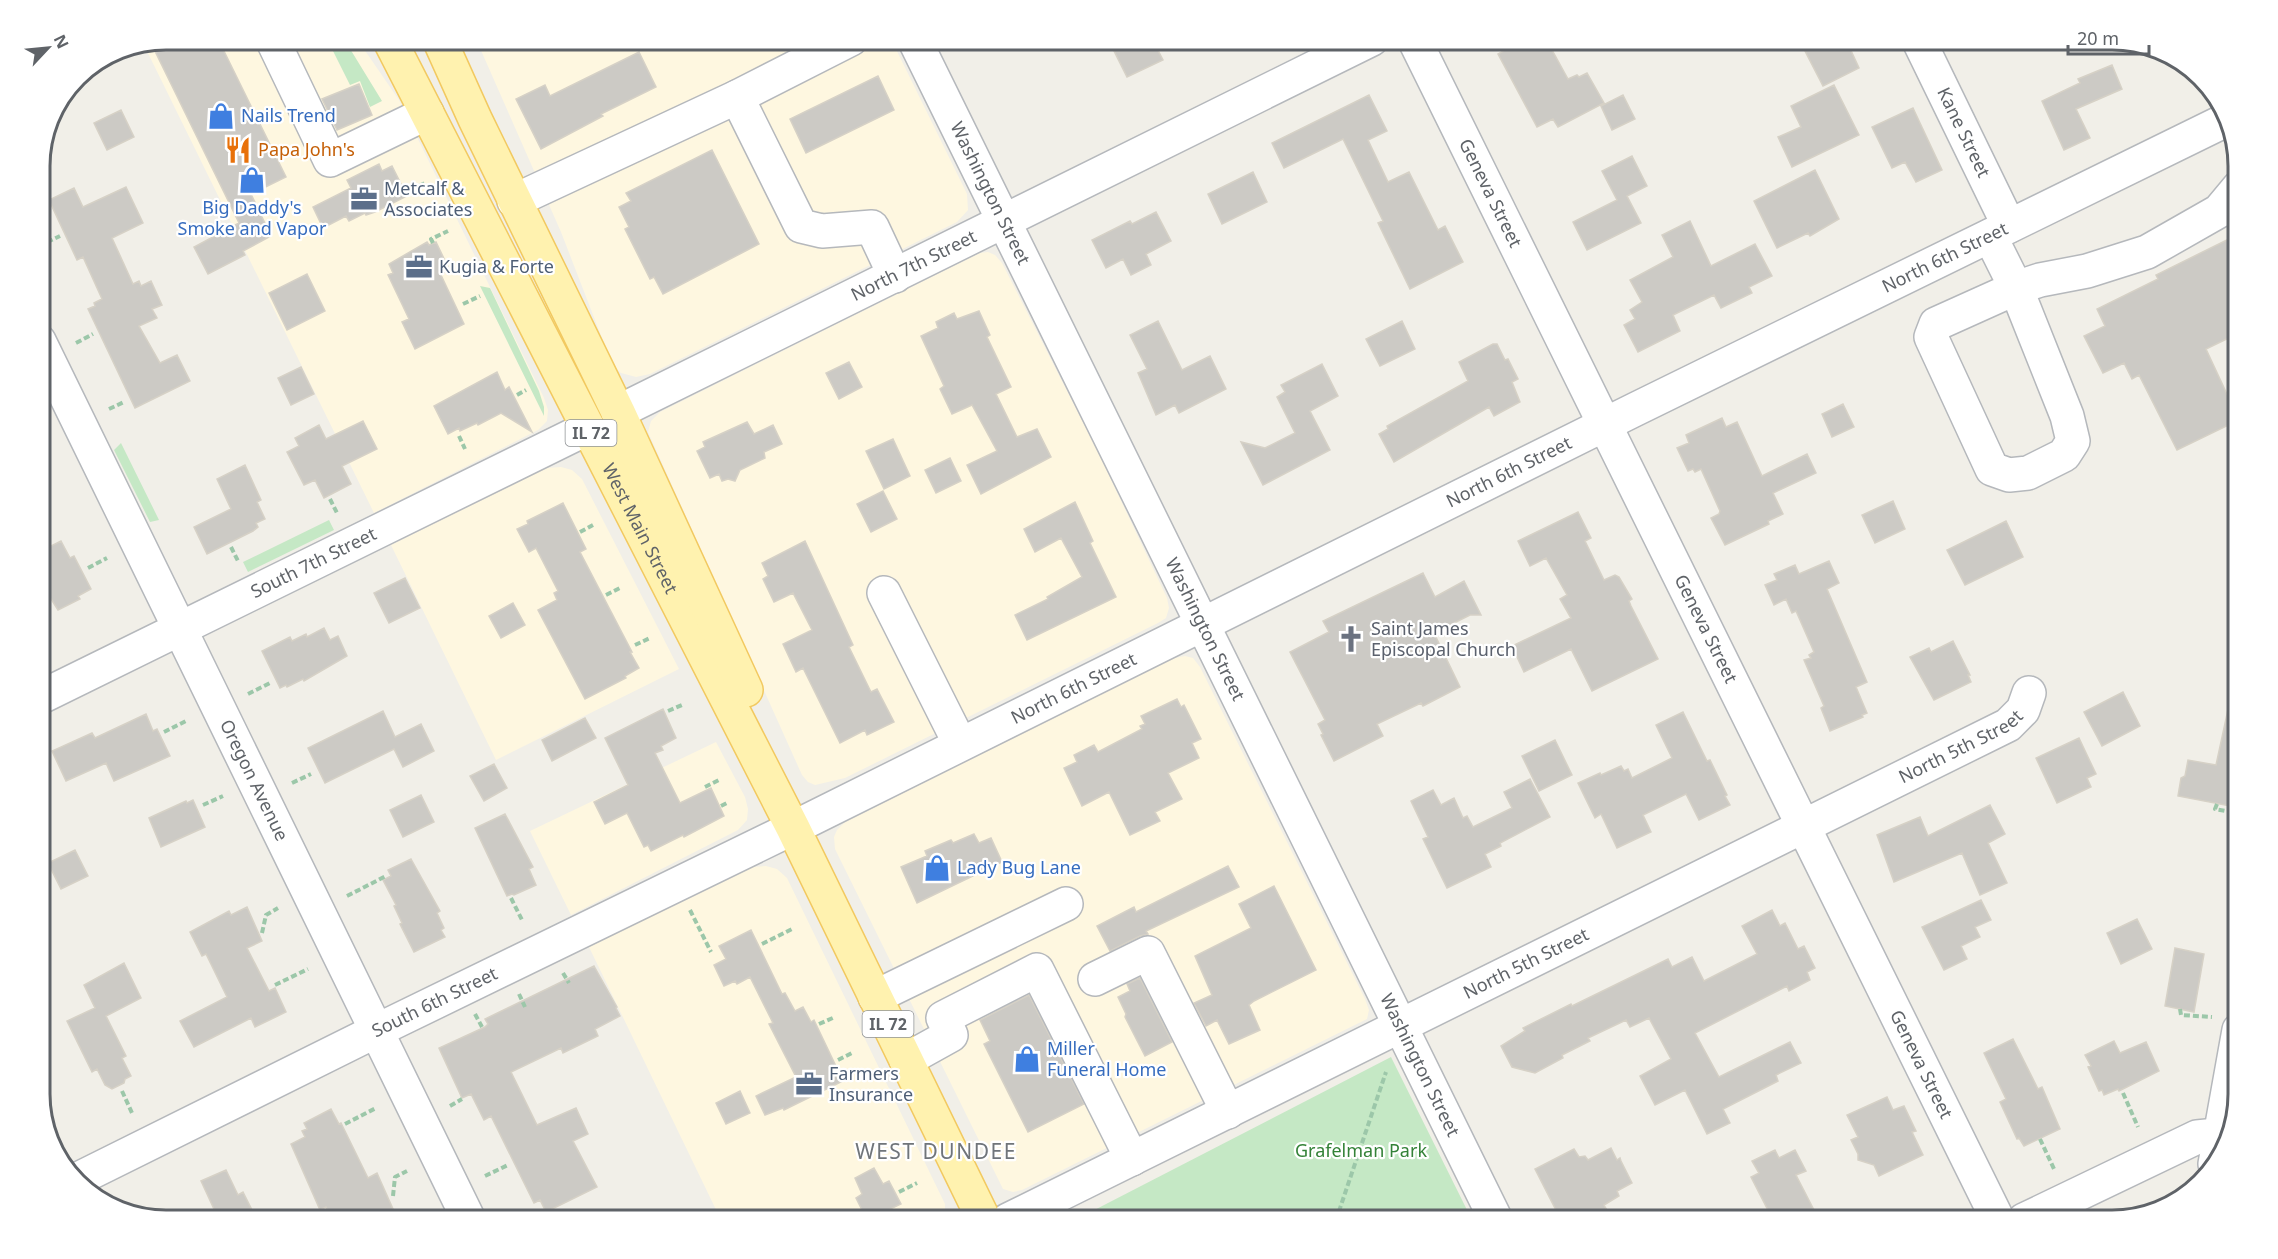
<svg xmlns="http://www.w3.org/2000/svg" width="2278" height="1259" viewBox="0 0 2278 1259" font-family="'Noto Sans',sans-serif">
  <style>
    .commercial { fill: #fef7e0 }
    .green { fill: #c5e8c5 }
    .building { fill: #cccac5; stroke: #d6d1c6; stroke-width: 1.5 }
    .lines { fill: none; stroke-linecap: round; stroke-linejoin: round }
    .minor-casing { stroke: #b5b8bc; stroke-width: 36 }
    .major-casing { stroke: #f2c960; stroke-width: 36 }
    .path { stroke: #9cc7a9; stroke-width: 4; stroke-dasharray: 6 3; stroke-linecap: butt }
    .minor { stroke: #fff; stroke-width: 33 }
    .major { stroke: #fff2af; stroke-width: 33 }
    .labels { text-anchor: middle; stroke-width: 4.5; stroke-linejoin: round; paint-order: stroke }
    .shield { fill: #fff; stroke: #8f9295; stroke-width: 1.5 }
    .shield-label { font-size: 16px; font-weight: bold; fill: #5f6368 }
    .shop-label { font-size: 18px; fill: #366cbe; stroke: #fff; text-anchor: start }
    .street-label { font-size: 18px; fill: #5f6368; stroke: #fff }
    .food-label { font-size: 18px; fill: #c56008; stroke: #fff; text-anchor: start }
    .service-label { font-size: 18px; fill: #4e5e75; stroke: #fff; text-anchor: start }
    .worship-label { font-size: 18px; fill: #5b616d; stroke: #fff; text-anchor: start }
    .park-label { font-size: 18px; fill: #348238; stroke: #fff }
    .quarter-label { font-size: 21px; letter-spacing: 1.5px; fill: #70757a; stroke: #fff }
    .rim { fill: none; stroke: #5f6368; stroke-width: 3 }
  </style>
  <rect width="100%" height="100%" fill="#f1efe8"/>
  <path class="commercial" d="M166 39H357L399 100 544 398 548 410 547 421 538 430 374 513 143 43Z
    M476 39H891L967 194 968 210 957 222 650 374 636 377 621 373 612 364 561 232Z
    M988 252 995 255 1002 263 1098 452 1167 598 1169 608 1166 618 1158 623 845 778 815 785 808 782 802 775 648 432 651 421 660 412 980 253Z
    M561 467 572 470 582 479 679 669 496 760 391 545 547 468Z
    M1185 656 1193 658 1200 667 1365 999 1369 1010 1367 1019 1022 1190 1013 1192 1003 1189 835 849 834 837 837 830 845 822 1175 658Z
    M716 742 745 797 748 809 747 820 738 830 571 915 530 831Z
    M766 866 777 869 787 878 945 1204V1220H721L589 947 752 867Z"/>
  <path class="green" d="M327 39H344L382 101 370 107 360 81 350 85Z
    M480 286 490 288 539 391 544 407V416Z
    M121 443 159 520 150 522 114 450Z
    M329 520 334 530 248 572 243 562Z
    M1391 1057 1472 1220H1075Z"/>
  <path class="building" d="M169 39H218L286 177 251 194 271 236 243 251 245 255 208 274 194 247 239 223 153 47Z
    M1108 39H1152L1163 60 1127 77Z
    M1498 39H1546L1568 79 1577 75 1579 77 1587 73 1604 103 1558 127 1553 119 1537 127 1498 54 1505 50Z
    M1830 39H1838L1843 47 1848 44 1859 68 1823 86 1805 51Z
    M639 52 656 87 601 114 603 116 541 149 516 99 545 85 550 96Z
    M2112 65 2122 89 2076 109 2090 138 2064 150 2042 101 2080 83 2078 79Z
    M878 76 894 110 806 153 790 119Z
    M359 84 372 115 337 130 322 99Z
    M1834 85 1859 135 1792 167 1778 137 1801 127 1791 106Z
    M1369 95 1387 131 1368 140 1388 182 1409 172 1438 230 1445 226 1463 262 1410 289 1378 223 1383 221 1343 139 1284 168 1272 143Z
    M1623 95 1635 119 1612 130 1601 106Z
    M1913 108 1942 170 1916 182 1905 162 1892 168 1872 127Z
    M121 110 134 137 107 150 94 123Z
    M712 150 759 244 663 294 654 277 650 279 625 229 629 227 619 207 631 201 626 193Z
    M1632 156 1647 186 1627 196 1641 223 1587 250 1573 222 1617 200 1602 171Z
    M379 164 382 171 392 166 407 196 375 212 366 215 365 213 349 221 346 216 323 228 313 207 351 188 347 180Z
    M1815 170 1839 219 1810 236 1808 233 1777 248 1754 201Z
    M1253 172 1267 202 1222 224 1208 194Z
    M126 187 143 223 112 238 133 284 139 281 141 286 151 281 162 305 152 309 157 318 139 326 160 363 177 355 190 381 135 408 88 309 95 306 94 303 102 299 83 257 77 260 49 200 74 188 83 207Z
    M1156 212 1171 241 1146 254 1151 265 1131 275 1123 259 1106 268 1092 240 1130 221 1132 224Z
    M1690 221 1711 266 1755 244 1772 276 1749 287 1752 293 1721 308 1714 295 1673 315 1680 331 1638 352 1624 325 1635 319 1630 310 1642 302 1630 280 1673 257 1662 235Z
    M2239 234V333L2206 349 2239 420 2177 450 2139 375 2132 379 2124 363 2103 373 2084 336 2105 326 2097 309 2158 279 2156 275Z
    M427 242 429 245 436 242 449 269 441 275 464 324 415 349 402 322 409 319 388 275 393 273 389 264Z
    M307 274 325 311 287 330 269 293Z
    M979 311 990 335 987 337 1011 387 996 394 1017 437 1037 429 1051 457 981 494 967 465 997 451 972 405 952 414 940 389 944 386 921 336 938 328 936 322 954 313 957 319Z
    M1158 321 1182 370 1210 356 1226 389 1179 413 1175 405 1156 415 1138 373 1147 369 1130 335Z
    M1402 321 1415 349 1380 366 1366 339Z
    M1493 344H1497L1505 360 1508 359 1518 379 1512 382 1520 402 1494 416 1489 407 1394 462 1379 434 1388 429 1387 426 1468 381 1459 362Z
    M849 362 862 387 839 399 826 373Z
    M1322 364 1338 396 1310 411 1330 450 1263 485 1241 442 1265 448 1295 433 1277 397 1285 392 1281 385Z
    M301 367 314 394 291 405 278 378Z
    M497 372 505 390 509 387 532 432 501 413 478 425 477 423 460 431 459 428 448 434 434 406Z
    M1843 404 1854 427 1832 437 1822 414Z
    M1722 418 1726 427 1737 422 1762 476 1807 454 1816 473 1773 493 1783 514 1768 521 1769 524 1725 545 1711 518 1719 514 1720 511 1701 469 1695 472 1693 469 1688 471 1677 448 1689 443 1686 435Z
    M363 421 377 449 342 466 351 484 324 498 315 480 304 485 287 452 299 446 295 438 319 425 326 439Z
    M747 422 754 434 773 425 782 444 764 452 765 458 740 470 735 481 728 479 722 481 719 474 710 478 697 451 705 447 703 442Z
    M893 439 910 476 884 489 866 451Z
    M950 458 961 481 936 493 925 470Z
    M245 465 261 500 257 502 265 519 256 523 258 527 253 531 207 554 194 527 231 509 217 479Z
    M883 491 897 519 871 532 857 504Z
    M1893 501 1905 529 1875 543 1862 515Z
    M1075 502 1093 541 1090 543 1116 597 1027 640 1015 615 1048 599 1047 597 1082 577 1061 538 1035 552 1024 529Z
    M563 503 586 549 580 552 632 652H630L639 668 625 676 626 678 585 699 538 610 557 600 554 593 558 591 536 548 529 552 517 529 528 524 527 521Z
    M1578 512 1591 538 1585 541 1604 580 1615 575 1619 577 1632 599 1629 601 1631 606 1658 659 1592 691 1571 649 1524 672 1512 646 1571 618 1560 599 1567 595 1546 558 1530 566 1518 541Z
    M2006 521 2023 557 1965 585 1947 550Z
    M61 541 70 558 74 556 91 589 78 596 80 599 58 610 39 580V552Z
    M805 541 853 645 849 647 871 692 877 689 894 722 867 735 865 730 840 743 803 668 796 672 783 644 812 630 793 593 774 602 763 579 768 576 762 563Z
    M1829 561 1839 583 1827 589 1867 682 1856 687 1867 713 1862 715 1863 717 1830 731 1821 708 1824 706 1804 660 1811 658 1809 655 1814 652 1796 611 1792 613 1786 599 1774 605 1765 585 1777 580 1774 574 1795 565 1799 574Z
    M1423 573 1435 597 1464 581 1481 615H1470L1434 633 1460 687 1423 706 1421 703 1377 724 1383 736 1334 761 1321 735 1323 734 1318 724 1325 720 1290 652 1329 632 1323 621Z
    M405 578 420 608 389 623 374 593Z
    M513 603 525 625 501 638 489 616Z
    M324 628 330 640 338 636 347 656 304 681 303 679 287 687 286 685 280 688 262 651 290 637 292 641 306 634 307 637Z
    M1953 641 1970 675H1968L1971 682 1934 700 1910 657 1929 648 1931 652Z
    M2123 692 2140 726 2102 746 2084 712Z
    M1177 699 1181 707 1184 705 1201 739 1192 743 1199 758 1168 773 1182 799 1155 812 1160 821 1130 835 1109 792 1082 806 1064 768 1077 762 1074 755 1094 745 1098 752 1142 729 1140 726 1145 724 1141 716Z
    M2229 705 2239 707V790L2235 807 2178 796 2181 778 2185 776 2188 760 2216 765Z
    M663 709 676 738 661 746 663 750 655 753 680 803 711 788 724 816 684 837 683 835 651 851 648 845 644 847 627 813 605 824 594 802 628 785 605 738Z
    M383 711 395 737 421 724 434 751 403 767 394 749 325 783 308 748Z
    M1683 712 1707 761 1710 760 1727 795 1725 796 1730 805 1699 820 1686 794 1643 815 1651 832 1617 848 1601 814 1595 818 1578 783 1600 773 1601 775 1621 766 1624 771 1628 769 1632 778 1672 758 1656 725Z
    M146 714 153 731 157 729 170 756 114 781 106 763 66 781 52 751 92 733 95 738Z
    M585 718 596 738 552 761 542 740Z
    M2079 738 2096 774 2087 778 2091 787 2057 803 2036 758Z
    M1555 740 1572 775 1539 791 1522 756Z
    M494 764 507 788 484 801 470 776Z
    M1530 779 1550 817 1500 843 1501 846 1485 854 1491 867 1447 888 1423 839 1428 837 1411 801 1433 790 1441 805 1454 798 1463 818 1467 816 1473 827 1512 808 1504 792Z
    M421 795 434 822 403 837 390 810Z
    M193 800 205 827 161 847 149 818 186 801 187 803Z
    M1990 805 2005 834 1988 843 2007 883 1980 895 1962 853 1894 882 1877 835 1920 817 1928 836Z
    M505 814 533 867 529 869 536 885 514 895 512 894 507 896 475 828Z
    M974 834 979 843 991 838 1002 862 917 903 901 867 927 856 925 851 951 840 953 843Z
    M75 850 88 876 61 889 48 863Z
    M411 859 440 911 437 913 444 928 441 930 445 937 414 952 400 924 402 923 394 906 396 905 383 880 391 876 388 870Z
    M1228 866 1239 887 1146 931 1148 934 1140 936 1110 951 1097 926 1134 907 1136 912Z
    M1274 886 1316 970 1254 1001 1249 1005 1260 1030 1229 1044 1217 1020 1206 1026 1194 1003 1212 995 1195 956 1251 928 1239 904Z
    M1981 900 1991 920 1975 927 1980 937 1961 946 1967 959 1944 970 1922 927Z
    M247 907 262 941 247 948 269 991 275 988 286 1012 255 1027 251 1018 194 1047 180 1021 227 997 206 954 202 956 190 932 229 911 231 915Z
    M1772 910 1780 926 1785 923 1798 949 1804 946 1815 968 1807 972 1810 980 1789 991 1787 986 1695 1033 1719 1077 1790 1042 1801 1063 1776 1075 1778 1081 1723 1109 1730 1123 1707 1134 1685 1090 1655 1105 1640 1076 1671 1059 1649 1018 1630 1027 1626 1020 1588 1038 1590 1041 1562 1055 1563 1058 1535 1073 1512 1067 1501 1046 1525 1031 1523 1028 1571 1004 1572 1006 1668 959 1672 967 1692 957 1704 981 1757 954 1742 926Z
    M2137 919 2152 949 2121 964 2107 933Z
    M751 930 782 994 785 993 795 1011 803 1007 811 1022 814 1020 843 1081 784 1110 783 1108 765 1115 756 1096 796 1077 769 1024 773 1023 750 977 737 984 735 981 724 986 714 965 726 959 719 946Z
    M2175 948 2204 954 2194 1012 2165 1006Z
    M124 963 141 998 106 1016 126 1056 122 1058 131 1076 125 1079 124 1083 112 1089 105 1085 97 1069 92 1072 67 1021 95 1008 84 985Z
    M594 966 617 1007 616 1008 620 1016 595 1029 598 1036 563 1053 561 1048 511 1072 537 1125 576 1108 588 1134 573 1141 597 1187 546 1212 540 1200 534 1203 491 1116 484 1120 471 1094 462 1098 439 1048 485 1027 488 1024 485 1019Z
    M1140 978 1172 1042 1145 1056 1125 1017 1126 1014 1118 997 1130 991 1127 984Z
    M1029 995 1084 1104 1028 1132 984 1044 990 1041 980 1020Z
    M2013 1039 2038 1089 2042 1087 2060 1129 2024 1146 2019 1138 2017 1139 2000 1102 2006 1099 1984 1053Z
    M2114 1041 2120 1053 2146 1042 2159 1071 2119 1091 2118 1089 2104 1095 2102 1090 2099 1091 2088 1067 2091 1066 2085 1055Z
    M740 1091 750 1113 726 1124 716 1103Z
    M1887 1097 1893 1110 1904 1106 1916 1131 1912 1132 1923 1155 1879 1176 1874 1165 1858 1160V1154L1851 1140 1858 1137 1847 1115Z
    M331 1109 339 1124 341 1123 368 1178 377 1173 393 1209 371 1220H332L326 1207 320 1210 291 1144 305 1137 302 1131 307 1129 304 1123Z
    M1611 1148 1617 1160 1620 1158 1621 1161 1632 1183 1617 1191 1619 1196 1604 1205 1608 1212 1593 1220H1561L1535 1169 1574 1149 1579 1157 1585 1156 1588 1160Z
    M1775 1150 1779 1158 1795 1150 1806 1171 1796 1175 1814 1210 1811 1211 1815 1220H1773L1751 1177 1759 1173 1752 1161Z
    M874 1168 883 1184 889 1181 901 1204 867 1220 856 1198 862 1194 855 1178Z
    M226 1170 238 1195 243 1192 257 1220H219L201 1181Z"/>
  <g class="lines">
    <defs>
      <g id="minor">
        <path d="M272 39 330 160 427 113"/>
        <path id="s1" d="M914 39 1496 1220"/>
        <path id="s2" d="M1414 39 1998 1220"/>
        <path id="s3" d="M1918 39 2009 226"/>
        <path d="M737 97 801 226 822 231 872 227 895 276"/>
        <path d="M514 201 737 97 851 39"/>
        <path d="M1990 236 2016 288 1936 324 1931 337 1992 469 2009 475 2028 473 2064 455 2073 441 2067 416 2016 288 2040 280 2087 271 2147 252 2219 211 2239 187"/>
        <path id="s4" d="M39 341 469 1220"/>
        <path id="s5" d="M618 412 1372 39"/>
        <path d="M884 593 960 744"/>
        <path id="s6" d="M39 698 588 428"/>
        <path d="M1095 979 1148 953 1228 1112"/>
        <path d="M875 997 1066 904"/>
        <path d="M906 1060 951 1035 943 1018 1037 970 1132 1159"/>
        <path d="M2215 1164 2239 1030"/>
        <path id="s7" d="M78 1179 376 1031 793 828 1636 409 2226 120"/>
        <path id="s8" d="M1008 1220 2008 725 2023 710 2029 693"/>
        <path d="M2024 1220 2197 1137 2207 1136 2219 1138"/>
      </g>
      <g id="major">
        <path id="s9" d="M389 39 793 828 984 1220"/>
        <path d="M439 39 475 119 618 412 746 690"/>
      </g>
    </defs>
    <use href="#minor" class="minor-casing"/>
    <use href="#major" class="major-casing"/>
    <path class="path" d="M411 190 425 183
      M433 243 431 239 448 231
      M39 246 60 236
      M463 304 480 296
      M76 343 93 334
      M517 395 526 390
      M109 409 124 402
      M39 429 43 427
      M459 436 465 449
      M330 499 337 513
      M580 532 593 525
      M231 547 238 561
      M88 568 107 558
      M606 595 622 587
      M635 645 650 638
      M248 694 270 683
      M668 711 682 705
      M164 732 186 721
      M292 783 311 774
      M705 787 719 780
      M2217 804 2215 809 2231 812 2239 806
      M203 805 223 796
      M721 806 729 802
      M347 896 386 876
      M511 898 522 920
      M690 910 711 952
      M262 933 266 915 278 908
      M762 944 792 929
      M563 973 569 983
      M275 985 308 969
      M519 994 525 1007
      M2180 1009 2181 1015 2212 1017
      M475 1014 482 1027
      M819 1024 835 1017
      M838 1060 852 1053
      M122 1091 132 1113
      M2123 1093 2138 1127
      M450 1106 462 1099
      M345 1124 376 1108
      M2040 1139 2054 1169
      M485 1176 508 1165
      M899 1192 917 1183
      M393 1196 395 1177 407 1171
      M1336 1220 1386 1072"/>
    <use href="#minor" class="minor"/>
    <use href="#major" class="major"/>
  </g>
  <defs>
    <symbol id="shop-bare" viewBox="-9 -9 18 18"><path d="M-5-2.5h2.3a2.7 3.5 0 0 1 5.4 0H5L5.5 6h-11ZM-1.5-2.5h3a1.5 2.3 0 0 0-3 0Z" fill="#3f7fe0" stroke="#fff" stroke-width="2.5" paint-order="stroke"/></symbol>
    <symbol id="restaurant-bare" viewBox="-9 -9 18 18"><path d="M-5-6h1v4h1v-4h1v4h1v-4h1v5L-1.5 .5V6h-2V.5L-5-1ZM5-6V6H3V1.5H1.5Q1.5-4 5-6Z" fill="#e8710a" stroke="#fff" stroke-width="2.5" paint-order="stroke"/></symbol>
    <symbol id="office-bare" viewBox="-9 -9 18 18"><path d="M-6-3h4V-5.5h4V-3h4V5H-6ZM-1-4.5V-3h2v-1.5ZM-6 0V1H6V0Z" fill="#5c6f8a" stroke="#fff" stroke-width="2.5" paint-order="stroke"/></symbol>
    <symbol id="church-bare" viewBox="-9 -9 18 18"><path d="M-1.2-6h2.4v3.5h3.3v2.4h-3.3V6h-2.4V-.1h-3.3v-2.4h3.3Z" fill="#6b7280" stroke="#fff" stroke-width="2.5" paint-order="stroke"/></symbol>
  </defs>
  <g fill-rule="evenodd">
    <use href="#shop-bare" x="202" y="97" width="38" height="38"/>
    <use href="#restaurant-bare" x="219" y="131" width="38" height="38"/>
    <use href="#shop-bare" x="233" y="161" width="38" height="38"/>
    <use href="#office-bare" x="345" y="180" width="38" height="38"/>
    <use href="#office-bare" x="400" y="248" width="38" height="38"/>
    <use href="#church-bare" x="1332" y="620" width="38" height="38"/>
    <use href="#shop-bare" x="918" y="849" width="38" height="38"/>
    <use href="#shop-bare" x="1008" y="1040" width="38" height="38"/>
    <use href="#office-bare" x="790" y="1065" width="38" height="38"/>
  </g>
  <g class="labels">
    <g class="shield">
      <rect x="565.5" y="420" width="51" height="26" rx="4.5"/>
      <rect x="862.5" y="1011" width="51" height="26" rx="4.5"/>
    </g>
    <g class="shield-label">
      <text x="591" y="439">IL 72</text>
      <text x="888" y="1030">IL 72</text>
    </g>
    <g class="shop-label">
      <text x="241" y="122">Nails Trend</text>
      <text x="252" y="214" text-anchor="middle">Big Daddy's<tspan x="252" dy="21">Smoke and Vapor</tspan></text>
      <text x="957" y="874">Lady Bug Lane</text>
      <text x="1047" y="1055">Miller<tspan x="1047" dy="21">Funeral Home</tspan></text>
    </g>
    <g class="street-label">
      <text dy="6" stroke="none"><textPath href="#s3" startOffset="104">Kane Street</textPath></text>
      <text dy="6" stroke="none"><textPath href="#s1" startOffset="172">Washington Street</textPath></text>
      <text dy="6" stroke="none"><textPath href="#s2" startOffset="172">Geneva Street</textPath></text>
      <text dy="6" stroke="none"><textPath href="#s7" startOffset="2082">North 6th Street</textPath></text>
      <text dy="6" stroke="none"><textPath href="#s5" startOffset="330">North 7th Street</textPath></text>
      <text dy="6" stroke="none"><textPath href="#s7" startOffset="1596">North 6th Street</textPath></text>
      <text dy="6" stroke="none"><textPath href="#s9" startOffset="550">West Main Street</textPath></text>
      <text dy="6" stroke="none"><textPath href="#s6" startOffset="306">South 7th Street</textPath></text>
      <text dy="6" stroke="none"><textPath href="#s1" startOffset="658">Washington Street</textPath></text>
      <text dy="6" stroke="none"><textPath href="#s2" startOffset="658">Geneva Street</textPath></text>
      <text dy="6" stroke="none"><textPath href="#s7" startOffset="1110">North 6th Street</textPath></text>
      <text dy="6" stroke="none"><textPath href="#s8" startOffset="1064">North 5th Street</textPath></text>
      <text dy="6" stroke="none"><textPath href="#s4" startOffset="489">Oregon Avenue</textPath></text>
      <text dy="6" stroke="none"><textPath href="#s8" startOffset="578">North 5th Street</textPath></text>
      <text dy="6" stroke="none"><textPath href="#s7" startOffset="398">South 6th Street</textPath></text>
      <text dy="6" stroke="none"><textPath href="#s1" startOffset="1144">Washington Street</textPath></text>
      <text dy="6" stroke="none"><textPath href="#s2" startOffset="1144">Geneva Street</textPath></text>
    </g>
    <g class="food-label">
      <text x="258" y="156">Papa John's</text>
    </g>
    <g class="service-label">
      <text x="384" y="195">Metcalf &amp;<tspan x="384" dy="21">Associates</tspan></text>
      <text x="439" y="273">Kugia &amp; Forte</text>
      <text x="829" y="1080">Farmers<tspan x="829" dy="21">Insurance</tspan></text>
    </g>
    <g class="worship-label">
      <text x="1371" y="635">Saint James<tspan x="1371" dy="21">Episcopal Church</tspan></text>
    </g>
    <g class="park-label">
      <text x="1361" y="1157">Grafelman Park</text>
    </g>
    <g class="quarter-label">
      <text x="936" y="1159">WEST DUNDEE</text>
    </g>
  </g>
  <path d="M0 0H2278V1259H0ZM166 50H2112A116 116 0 0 1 2228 166V1094A116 116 0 0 1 2112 1210H166A116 116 0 0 1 50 1094V166A116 116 0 0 1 166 50Z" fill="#fff" fill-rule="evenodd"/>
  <path class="rim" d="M166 50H2112A116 116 0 0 1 2228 166V1094A116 116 0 0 1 2112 1210H166A116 116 0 0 1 50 1094V166A116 116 0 0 1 166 50Z"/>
  <g transform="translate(48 48) rotate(64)" stroke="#ffffff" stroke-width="4.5" paint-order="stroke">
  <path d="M0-4.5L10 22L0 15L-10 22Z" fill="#5f6368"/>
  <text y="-9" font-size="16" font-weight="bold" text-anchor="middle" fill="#5f6368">N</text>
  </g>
  <path d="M2068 45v9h81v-9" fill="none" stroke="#5f6368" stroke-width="3"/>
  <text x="2077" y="45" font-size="18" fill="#5f6368" stroke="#ffffff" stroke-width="4.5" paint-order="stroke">20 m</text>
</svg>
